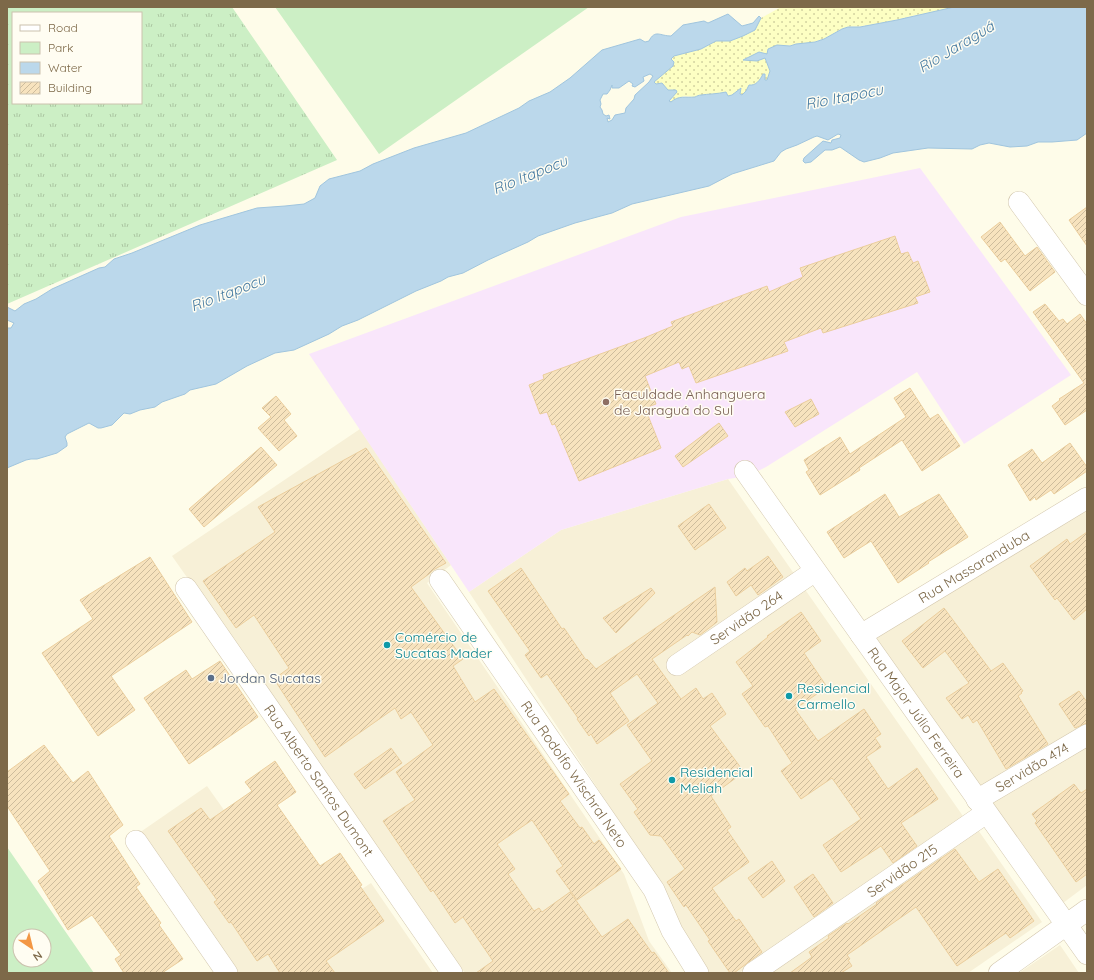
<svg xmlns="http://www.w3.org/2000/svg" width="1094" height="980" viewBox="0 0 1094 980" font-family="Quicksand,sans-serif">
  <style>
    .residential { fill: #f7f0d7 }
    .education { fill: #f9e6fb }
    .grass { fill: url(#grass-tufts); fill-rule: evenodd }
    .sand { fill: url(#sand-dots) }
    .green { fill: #ccefc5; fill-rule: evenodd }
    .water { fill: #bbd8eb; stroke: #a0c5de; fill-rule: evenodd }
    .building { fill: url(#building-hatch); stroke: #ebce9d }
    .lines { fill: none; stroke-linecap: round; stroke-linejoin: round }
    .street-casing { stroke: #d3c7ad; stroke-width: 22 }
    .street { stroke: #fff; stroke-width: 21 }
    .education-dot { fill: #8d6e63; stroke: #fffdf2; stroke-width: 1.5 }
    .culture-dot { fill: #0f9aa8; stroke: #fffdf2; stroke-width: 1.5 }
    .service-dot { fill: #5c6f8a; stroke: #fffdf2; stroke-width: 1.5 }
    .labels { text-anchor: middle; stroke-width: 3; stroke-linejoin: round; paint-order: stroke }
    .education-label { font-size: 14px; fill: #785e54; stroke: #fffdf2; text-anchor: start }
    .street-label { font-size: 14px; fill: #7d6949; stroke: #fffdf2 }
    .culture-label { font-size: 14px; fill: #0d838f; stroke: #fffdf2; text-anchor: start }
    .service-label { font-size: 14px; fill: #4e5e75; stroke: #fffdf2; text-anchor: start }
    .water-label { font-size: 15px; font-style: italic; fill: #457aa1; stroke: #fffdf2 }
  </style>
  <defs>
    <pattern id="grass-tufts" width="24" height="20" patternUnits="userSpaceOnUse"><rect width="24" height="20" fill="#ccefc5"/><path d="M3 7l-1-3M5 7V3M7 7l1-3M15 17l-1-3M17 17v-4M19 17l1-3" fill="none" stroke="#abc6a2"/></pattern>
    <pattern id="sand-dots" width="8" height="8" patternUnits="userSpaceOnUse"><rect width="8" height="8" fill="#fdffc3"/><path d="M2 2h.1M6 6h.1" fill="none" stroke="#d2d2a0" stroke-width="1.8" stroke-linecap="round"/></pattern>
    <pattern id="building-hatch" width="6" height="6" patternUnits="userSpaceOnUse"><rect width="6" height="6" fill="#f7e3be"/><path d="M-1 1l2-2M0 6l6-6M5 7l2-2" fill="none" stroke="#cdbc9c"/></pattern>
  </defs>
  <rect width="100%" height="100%" fill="#fefce9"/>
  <path class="residential" d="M360 429 451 565 427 583 624 874 649 941 672 973H465L172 556Z
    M728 479 965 819 739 973H709L679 928 659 882 469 592 561 530Z
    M1087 507V885L1063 903 873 637Z
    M207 786 306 926 371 883 433 973H236L139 833Z
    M976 827 1042 922 968 973H766Z
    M1060 945 1079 973H1019Z"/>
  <path class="education" d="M920 168 1071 375 964 444 917 372 766 467 748 476 728 479 561 530 469 592 309 354 681 217Z"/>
  <path class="grass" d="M7 7H232L337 160 7 304ZM13 13H141V103H13Z"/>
  <path class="sand" d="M781 7H952C942 13 928 13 916 15 898 19 880 24 862 26 857 27 852 26 847 27 839 29 832 35 825 38 813 44 790 46 777 45L767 54 759 52 751 57 745 58H765L770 71 767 81 764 80 763 74 759 81 742 95 740 94V89L732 95 728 96 726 92 712 95H702L694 97 684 96 671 102H669L677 92 668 90 662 83 656 84 654 82 657 79 662 76 674 56 701 49 716 41H730L755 30 761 18Z"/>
  <path class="green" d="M275 7H589L379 154Z
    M7 847 94 973H7ZM20 936H44V960H20Z"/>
  <path class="water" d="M954 7H1087V133L1077 140 1052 142H1038L1027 146 1010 147 989 143 980 145 972 149 928 148 893 153 880 158 864 162 859 160 840 147 832 150H825L811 162 805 163 803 161 804 158 823 141 831 143 832 140 840 138 841 135 838 134 828 140 817 136 814 137 797 145 786 149 781 152 774 161 732 174 709 186 632 204 612 213 575 223 538 236 528 242 488 260 463 273 448 277 441 281 416 291 358 320 342 326 329 334 294 350 275 353 247 366 216 384 190 390 185 394 162 402 155 407 140 410 130 414 124 413 112 425 101 428H98L89 423 67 434 65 437 67 443V446L57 453 37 459H31L26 460 7 468V328H11L14 323 7 320V307L15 311 24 304 36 299 52 289 99 268 105 267 114 259 132 253 200 225 257 208 285 206 304 204 315 198 320 186 329 179 360 171 373 164 414 148 466 133 519 108 529 101 550 92 570 78 602 50 640 39 645 42 649 41C655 29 660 36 671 36L683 25 704 21 708 23 728 14 742 26 753 23 759 16 761 18 755 30 743 36 730 41H716L701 49 674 56 671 59 674 62 673 66 654 82 656 84 662 83 668 90H676L677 92 669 101 671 102C679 95 685 98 695 97 697 96 699 95 701 95 708 94 717 94 726 92L728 96 732 95 741 88 740 94 742 95 746 91 749 85C756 86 760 80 763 74H765V80H767L770 71 765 58 757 61 743 60 759 52 767 54 768 49 777 45 790 46 796 44 815 42 824 39 842 29 848 27H860L897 20ZM650 74 653 76 649 82 635 95 634 99 626 108 625 113 615 115 612 120 608 122 607 118 610 119 609 115 606 116 603 114 602 110 600 107 601 104 600 100 603 94H607L610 90 612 85V88H619L629 81 633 84 632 86 635 87 644 81 643 77Z"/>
  <path class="building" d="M1087 207V246L1069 220Z
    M1000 222 1025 256 1037 247 1055 272 1030 291 1005 259 1001 262 981 237Z
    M895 236 901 254 908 252 913 263 918 261 930 292 915 297 918 303 823 333 821 328 784 342 788 351 696 383 689 366 682 369 679 362 645 376 656 404 645 408 661 448 579 481 555 424 552 425 547 412 540 414 529 385 544 379 543 375 644 338 673 326 671 322 767 286 769 292 803 277 800 268Z
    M1045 304 1059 321 1063 319 1067 324 1080 314 1087 324V410L1065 425 1052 406 1060 400 1059 399 1084 383 1033 312Z
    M910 388 930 419 938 414 960 446 922 471 902 440 859 468 860 470 820 495 806 472 809 470 804 460 840 437 850 454 906 417 894 398Z
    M276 396 291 414 284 420 297 436 279 451 258 428 271 417 262 408Z
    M811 399 819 414 795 427 785 412Z
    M719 423 728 436 683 467 675 456Z
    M1070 443 1087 467V471L1054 494 1051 490 1036 500 1035 497 1030 501 1008 465 1032 449 1042 463Z
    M261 447 277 465 204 527 189 509Z
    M366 448 446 563 433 570 429 574 411 587 463 659 453 666 475 702 494 689 569 794 560 801 580 828 582 827 594 844 599 840 621 869 577 900 556 871 563 866 532 820 497 844 515 869 508 874 534 911 539 908 542 912 570 892 602 937 628 919 652 953 654 952 669 973H476L493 961 463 917 455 923 433 890 431 892 383 821 415 800 396 772 433 745 411 712 401 719 395 708 325 757 274 679 289 668 254 615 236 628 203 581 275 532 258 507Z
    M885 494 899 517 939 494 968 537 928 562 929 563 898 583 871 541 844 558 827 532Z
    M709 504 726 528 695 550 678 526Z
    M1087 532V609L1074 620 1057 598 1055 600 1030 566 1067 539 1070 544Z
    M768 556 783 577 758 595 751 585 736 596 727 582 745 568 747 571Z
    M150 557 192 622 111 676 135 710 98 736 42 653 93 619 80 600Z
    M521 568 562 629 564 628 586 660 587 659 596 669 715 587 717 622 700 635 692 632 688 636 687 635 652 659 681 699 696 688 703 699 712 693 726 714 710 726 744 772 711 796 731 827 727 830 749 862 712 888 736 921 739 919 762 952 734 973H730L708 941 710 940 686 905 684 907 667 882 685 869 661 836 650 835 634 812 638 809 620 784 652 761 627 725 658 703 637 674 610 693 629 721 597 744 591 734 589 736 577 719 578 718 547 674 541 678 525 655 530 651 488 591Z
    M651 588 655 593 616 633 603 618Z
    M944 608 991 671 1003 663 1023 691 1021 692 1022 693 1018 696 1048 744 1006 769 977 720 973 723 968 715 962 719 946 698 969 683 945 651 923 668 902 641Z
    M801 612 821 641 804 653 827 687 795 709 818 741 864 709 881 734 875 738 881 747 866 757 888 789 917 768 938 799 901 823 917 846 893 863 881 846 841 872 823 845 861 819 832 778 801 799 781 771 792 763 768 726 765 727 742 694 753 686 736 662 768 637 767 636Z
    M220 661 258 717 189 764 144 698 186 670 192 679Z
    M1079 691 1087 702V723L1075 728 1059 704Z
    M44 745 73 783 88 771 123 825 109 836 140 884 136 887 161 923 159 925 183 959 162 973H124L115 959 121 955 92 915 68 930 38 881 50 871 7 806V772Z
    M391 748 402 763 365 789 354 774Z
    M275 761 296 792 277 805 320 866 340 853 362 885 360 886 384 921 326 961 335 973H280L268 954 257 961 231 922 229 923 214 902 217 900 168 831 201 808 210 820 252 791 245 782Z
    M1074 784 1081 793 1087 789V874L1076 882 1035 823 1037 821 1032 814Z
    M955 849 979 882 998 869 1034 921 1010 938 1006 933 957 966 916 907 847 955 850 959 848 960 852 966 841 973H790L812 957 809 952 829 938 828 936 847 923 848 924 877 904 876 903Z
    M772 861 785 881 763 898 748 878Z
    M813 874 833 903 814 917 794 887Z"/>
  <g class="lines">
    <defs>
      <g id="street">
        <path d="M1019 202 1087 295"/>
        <path id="s1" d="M745 471 1087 954"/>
        <path id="s2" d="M440 580 654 890 672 931 698 973"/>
        <path id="s3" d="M186 588 452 973"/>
        <path id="s4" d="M861 635 1087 498"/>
        <path id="s5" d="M677 665 815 571"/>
        <path id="s6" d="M977 800 1087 735"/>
        <path d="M136 841 227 973"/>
        <path id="s7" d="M753 973 986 813"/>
        <path d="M999 973 1087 910"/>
      </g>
    </defs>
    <use href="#street" class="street-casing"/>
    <use href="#street" class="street"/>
  </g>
  <circle class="education-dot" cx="606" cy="402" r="4"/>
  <g class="culture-dot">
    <circle cx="387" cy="645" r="4"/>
    <circle cx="789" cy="696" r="4"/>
    <circle cx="672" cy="780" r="4"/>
  </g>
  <circle class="service-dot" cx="211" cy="678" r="4"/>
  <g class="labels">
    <g class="education-label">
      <text x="614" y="399">Faculdade Anhanguera<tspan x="614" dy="16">de Jaraguá do Sul</tspan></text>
    </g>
    <g class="street-label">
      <text dy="5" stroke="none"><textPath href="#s4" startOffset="132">Rua Massaranduba</textPath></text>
      <text dy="5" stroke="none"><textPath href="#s5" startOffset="84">Servidão 264</textPath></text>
      <text dy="5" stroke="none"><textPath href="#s1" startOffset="296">Rua Major Júlio Ferreira</textPath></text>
      <text dy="5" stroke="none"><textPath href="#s6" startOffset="64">Servidão 474</textPath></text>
      <text dy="5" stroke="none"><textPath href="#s2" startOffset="236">Rua Rodolfo Wischral Neto</textPath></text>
      <text dy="5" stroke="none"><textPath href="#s3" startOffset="234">Rua Alberto Santos Dumont</textPath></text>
      <text dy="5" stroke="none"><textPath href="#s7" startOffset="181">Servidão 215</textPath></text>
    </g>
    <g class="culture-label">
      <text x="395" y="642">Comércio de<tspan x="395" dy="16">Sucatas Mader</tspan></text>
      <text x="797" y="693">Residencial<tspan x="797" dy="16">Carmello</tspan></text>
      <text x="680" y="777">Residencial<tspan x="680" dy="16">Meliah</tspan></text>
    </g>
    <g class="service-label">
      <text x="219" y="683">Jordan Sucatas</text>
    </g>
    <g class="water-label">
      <text transform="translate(956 47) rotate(-31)" y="5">Rio Jaraguá</text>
      <text transform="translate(844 97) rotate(-11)" y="5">Rio Itapocu</text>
      <text transform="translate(530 175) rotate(-22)" y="5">Rio Itapocu</text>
      <text transform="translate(228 293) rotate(-21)" y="5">Rio Itapocu</text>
    </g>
  </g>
  <rect width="1094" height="980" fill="none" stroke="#7d6949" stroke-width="16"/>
  <rect x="12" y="12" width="130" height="92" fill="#fffdf2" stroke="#cbc2ae"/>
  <rect x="20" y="25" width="20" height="6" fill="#ffffff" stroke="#cbc2ae"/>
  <text x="48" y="32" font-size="12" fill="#7d6949">Road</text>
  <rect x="20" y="42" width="20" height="12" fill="#ccefc5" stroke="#cbc2ae"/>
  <text x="48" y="52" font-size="12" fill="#7d6949">Park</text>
  <rect x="20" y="62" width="20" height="12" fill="#bbd8eb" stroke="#cbc2ae"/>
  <text x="48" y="72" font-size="12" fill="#7d6949">Water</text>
  <rect x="20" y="82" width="20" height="12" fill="url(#building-hatch)" stroke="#cbc2ae"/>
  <text x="48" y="92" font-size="12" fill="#7d6949">Building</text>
  <g transform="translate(32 948) rotate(145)"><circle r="19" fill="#fffdf2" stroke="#cbc2ae"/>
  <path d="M0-3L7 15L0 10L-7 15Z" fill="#f39744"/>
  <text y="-6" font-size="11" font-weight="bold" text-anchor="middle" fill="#7d6949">N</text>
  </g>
</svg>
